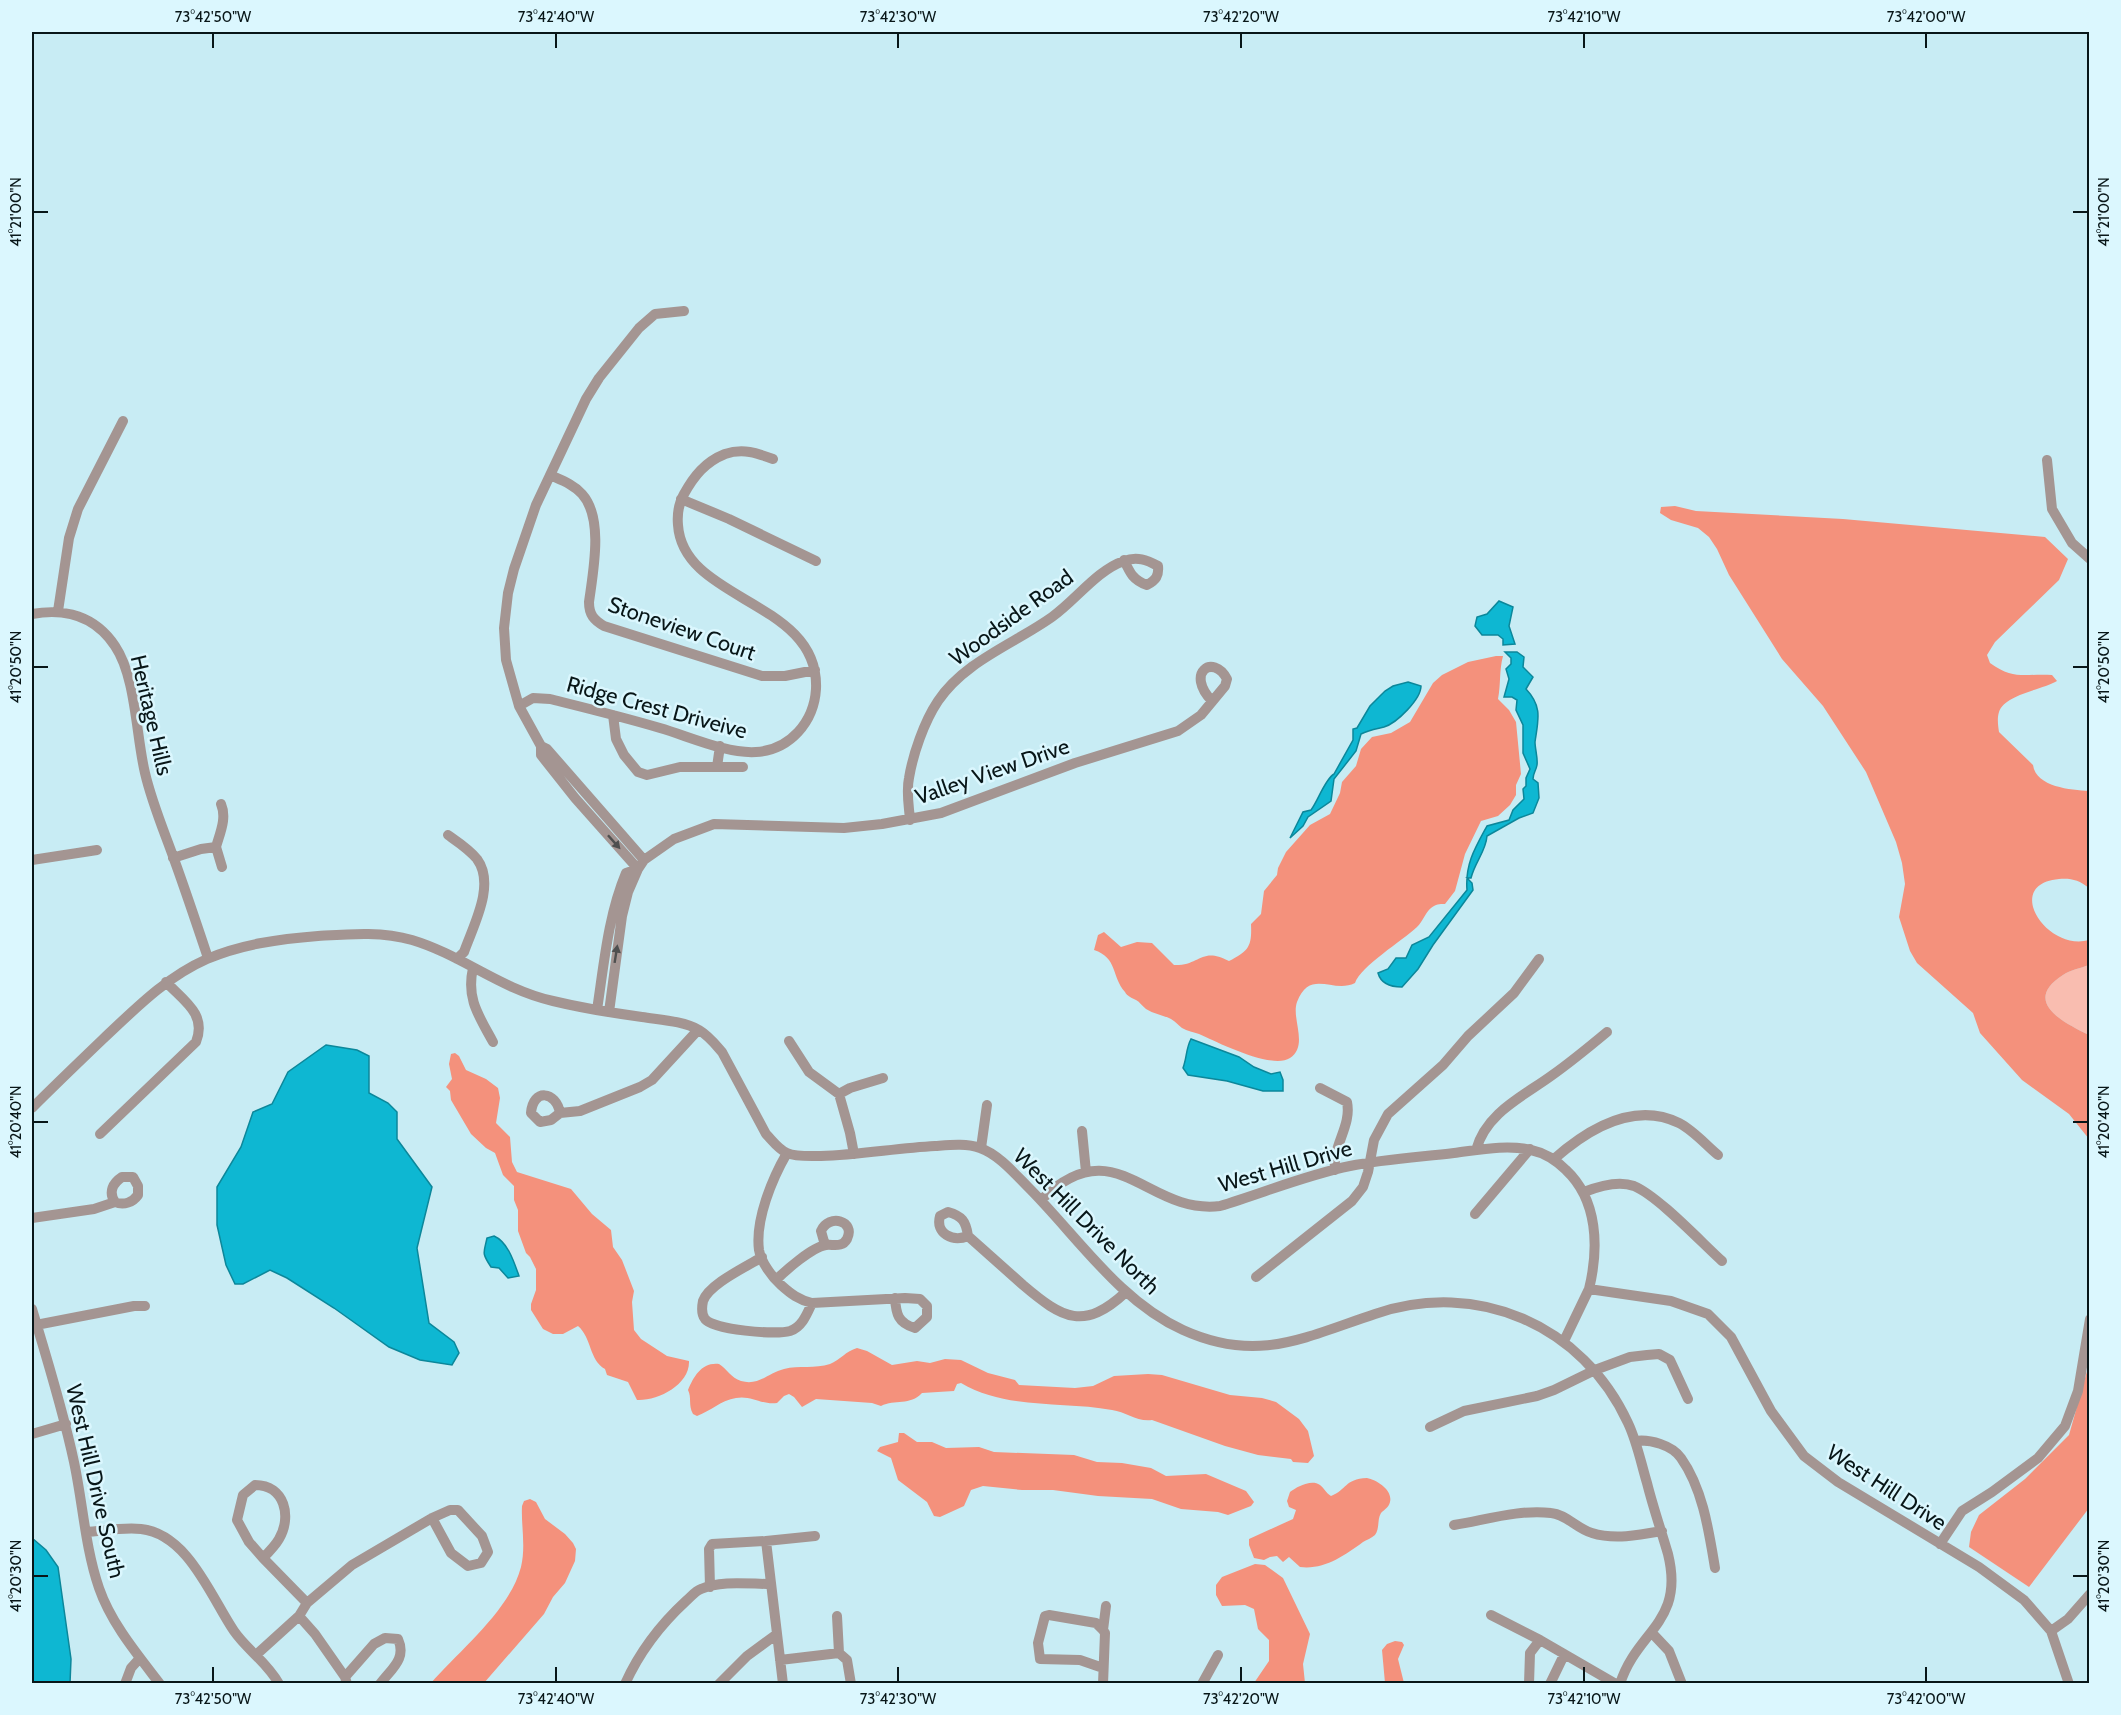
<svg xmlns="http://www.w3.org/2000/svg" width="2121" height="1715" viewBox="0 0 2121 1715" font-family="Cabin,sans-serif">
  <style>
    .green { fill: #f9bdb0 }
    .forest { fill: #f4917c }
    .water { fill: #0eb7d2; stroke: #0c879a; stroke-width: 1.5 }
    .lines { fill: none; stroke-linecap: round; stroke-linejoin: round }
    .minor { stroke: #a49592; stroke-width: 10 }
    .oneway { fill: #4e4f4f }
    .ticks { fill: none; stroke: #081618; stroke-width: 2 }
    .labels { text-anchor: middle; stroke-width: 5; stroke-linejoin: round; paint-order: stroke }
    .street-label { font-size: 22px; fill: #081618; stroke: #dbf7fe }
    .neatline { fill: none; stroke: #081618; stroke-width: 2 }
    .ticks-label { font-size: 15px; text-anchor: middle; fill: #081618 }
  </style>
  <rect width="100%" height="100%" fill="#c8ecf4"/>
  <path class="green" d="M2089 965V1035C2062 1022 2022 1001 2063 975 2070 970 2081 968 2089 965Z"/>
  <path class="forest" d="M1675 506 1696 511 1843 519 2045 537 2068 559 2059 580 1995 642 1987 655 1990 663C2015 681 2026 673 2052 675L2057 681C2042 690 2005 694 1999 712 1997 718 1998 725 1999 732L2033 765C2036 787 2071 790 2089 791V888C2079 880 2071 878 2059 879 2002 884 2047 952 2089 940V965C2081 968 2070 970 2063 975 2022 1001 2062 1022 2089 1035V1139L2069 1114 2022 1080 1980 1033 1973 1013 1917 963 1910 951 1899 917 1905 884 1902 863 1896 842 1866 772 1823 706 1782 659 1729 575 1717 549 1709 537 1698 528 1671 520 1660 513 1661 507Z
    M1496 656H1503C1499 671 1501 684 1498 699L1509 710 1516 722 1521 774 1516 785V795L1510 805 1498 816 1481 821 1465 854 1455 891 1445 904C1439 904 1436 904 1431 908 1425 913 1423 921 1417 927 1402 941 1361 966 1355 983 1333 994 1310 968 1297 1002 1291 1019 1309 1045 1290 1058 1272 1070 1217 1042 1199 1034 1194 1032 1187 1031 1182 1028 1178 1025 1176 1022 1171 1019 1163 1015 1154 1014 1146 1009 1142 1006 1140 1002 1136 1000 1132 998 1127 996 1125 992 1111 976 1118 958 1094 950L1098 935 1104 932 1121 947 1137 942 1152 943 1174 965C1200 966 1201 946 1229 961 1249 951 1252 946 1251 924L1261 914 1264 891 1277 875 1278 868 1286 852 1310 825 1330 814 1340 793 1342 782 1356 766 1361 749 1372 737 1391 733 1410 722 1433 683 1442 675 1468 662Z
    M455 1053 459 1056 466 1070 486 1079 498 1088 500 1098 496 1123 510 1137 512 1162 517 1172 571 1189 592 1214 611 1230 613 1247 622 1260 634 1291 632 1302 634 1330 641 1339 667 1356 689 1361C690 1385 658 1401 637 1400L628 1382 607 1375 605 1369C589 1360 592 1338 578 1326L563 1334H553L543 1329 531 1310V1304L536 1290V1269L530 1257 526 1253 518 1231V1210L514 1200V1186L503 1175 495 1153 486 1148 471 1134 451 1100 450 1091 446 1087 452 1079 449 1064 451 1054Z
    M857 1348 867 1351 892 1365 917 1361 930 1363 945 1359 961 1360 988 1373 1015 1380 1019 1385 1075 1388 1093 1386 1114 1376 1148 1374 1162 1375 1230 1395 1262 1398 1276 1402 1299 1419 1308 1431 1314 1456 1308 1463 1293 1462 1291 1459 1258 1455 1225 1446 1152 1420C1137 1422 1126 1412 1112 1410 1062 1401 1007 1410 961 1383L957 1384 954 1391 922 1393C910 1406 895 1399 881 1406L872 1403 816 1399 802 1407 794 1397 789 1394 784 1396 777 1403C761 1405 751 1395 736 1398 721 1400 711 1411 697 1416L693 1414C688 1405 692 1398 688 1390 694 1376 702 1362 719 1364 727 1369 731 1378 741 1381 759 1386 768 1373 784 1369 799 1365 815 1369 830 1364 840 1360 846 1351 857 1348Z
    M2089 1364V1508L2029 1587 1969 1547 1971 1532 1979 1515 2025 1479 2069 1435Z
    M899 1433H904L917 1442H932L946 1448 979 1447 994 1452 1074 1455 1097 1462 1122 1463 1151 1468 1166 1476 1206 1474 1246 1491 1254 1502 1251 1506 1228 1515 1218 1512 1181 1509 1152 1499 1098 1496 1053 1490H1022L983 1486 971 1490 964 1506 940 1517 934 1516 927 1502 898 1480 891 1458 877 1451 880 1447 898 1442Z
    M1367 1478C1377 1480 1393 1490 1390 1502 1389 1507 1384 1510 1381 1513 1377 1519 1380 1528 1375 1535 1372 1538 1366 1540 1363 1542 1344 1556 1324 1570 1300 1567L1289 1557 1283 1562 1277 1556 1270 1557 1264 1560 1254 1558 1249 1545V1539L1293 1519 1296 1510 1289 1507 1287 1501 1290 1492C1297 1487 1311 1479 1320 1485 1324 1488 1326 1493 1331 1496 1347 1490 1344 1479 1367 1478Z
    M530 1499 536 1502 545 1519 565 1534 573 1543 576 1549 575 1561 565 1583 553 1597 544 1614 484 1683H431C460 1650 510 1610 521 1567 526 1546 521 1526 522 1506L524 1501Z
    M1255 1564 1265 1565 1283 1578 1310 1634 1303 1664 1305 1683H1254L1269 1661V1640L1258 1629 1254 1609 1245 1605 1222 1606 1216 1595V1585L1222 1577Z
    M1395 1641 1402 1642 1404 1645 1398 1659 1404 1683H1385L1382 1650 1387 1644Z"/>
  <path class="water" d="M1499 601 1513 607 1509 626 1515 644 1503 645V639L1498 635H1482L1475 626 1477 617 1487 614Z
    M1505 652H1517L1524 657 1523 667 1533 677 1526 689C1543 707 1538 720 1535 742 1535 749 1538 758 1537 765 1536 771 1533 773 1533 779L1538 783 1539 798 1533 813 1519 818 1487 836C1486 851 1475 862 1471 878H1467L1472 883 1473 890 1433 945 1418 969 1402 987C1391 987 1381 984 1378 973L1388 969 1396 958H1406L1412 945 1429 937 1467 890C1465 864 1475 848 1487 826L1509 820 1513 810 1524 799 1523 789 1526 786V778L1530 769 1523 753V725L1516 710 1517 700 1512 697H1504L1509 679 1506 669 1511 664V658Z
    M1408 682 1421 686C1421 699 1397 723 1384 727 1376 729 1369 730 1361 734L1356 751 1334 779 1331 801 1308 817 1303 826 1290 838 1303 812 1311 810C1318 801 1325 779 1334 774L1353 740V729L1357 728 1370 706 1385 691 1393 686Z
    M1191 1039 1239 1057 1254 1067 1271 1074 1280 1072 1283 1080V1091H1263L1227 1081 1188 1075 1183 1068C1187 1057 1186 1048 1191 1039Z
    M326 1045 357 1050 369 1056V1093L388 1103 397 1112V1139L432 1187 417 1248 429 1323 454 1342 459 1353 452 1365 420 1360 389 1347 334 1308 287 1278 270 1270 243 1284H235L226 1265 217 1225V1187L241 1147 253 1112 272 1104 288 1072Z
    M494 1236C508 1242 514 1262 519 1276L508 1278 499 1268 491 1267C481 1252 484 1253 487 1238Z
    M32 1538 46 1550 58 1567 71 1659 70 1683H32Z"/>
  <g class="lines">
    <path class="minor" d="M684 311 655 314 639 328 599 378 586 399 536 505 514 569 508 593 504 628 506 660 519 706 541 746V755L575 798 638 869 644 860 674 839 714 824 844 828 882 824 941 813 1075 763 1178 731 1201 715 1225 686 1227 679C1213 653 1185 673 1212 701
      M2047 460 2052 509 2072 543 2090 559
      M550 475C561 480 573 484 582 494 604 518 593 572 589 602 589 615 594 620 604 626L762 676H785L815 670
      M681 499 729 519 816 561
      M58 611 69 538 78 509 123 421
      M32 614C65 608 95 616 115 646 136 677 136 736 145 773 152 803 164 831 174 859 186 892 197 925 208 958
      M519 706 533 698 550 699C586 708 623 717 660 728 688 736 727 754 756 752 790 750 814 722 816 689 820 600 683 602 678 525 677 514 679 503 684 494 694 476 705 462 725 454 743 448 757 453 773 459
      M613 715 616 739 624 755 638 772 647 775 680 767H717L720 746
      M541 746 547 749 644 860
      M717 767H743
      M910 820C909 806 906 792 909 778 913 754 924 722 938 701 965 661 1014 644 1052 617 1075 601 1097 570 1124 561 1137 556 1147 560 1158 566 1159 576 1156 580 1147 585 1133 580 1130 573 1124 560
      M448 835C458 842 469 849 477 859 496 885 473 926 464 952L457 959
      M216 847 222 867
      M173 858 201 849 216 847C220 833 227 818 221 804
      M32 860 97 850
      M473 968C466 999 479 1016 493 1042
      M597 1010C604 964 608 916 626 873L638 869 628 892 622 916 609 1012
      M789 1041 809 1072 839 1094 850 1133 854 1154
      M1320 1088 1347 1102C1352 1126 1332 1146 1335 1170
      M839 1094 850 1088 883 1078
      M32 1108C55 1085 79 1062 103 1039 135 1009 166 977 207 959 242 944 280 939 318 936 349 934 381 931 412 940 462 955 500 989 553 1001 582 1008 612 1013 642 1017 661 1020 683 1021 699 1030 709 1036 715 1044 722 1052L766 1134C772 1140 778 1149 787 1153 796 1157 810 1156 821 1156 859 1155 897 1148 935 1146 949 1145 966 1143 980 1148 998 1154 1015 1174 1028 1187 1077 1236 1119 1301 1183 1330 1258 1364 1305 1337 1375 1314 1477 1279 1583 1325 1628 1423 1637 1442 1641 1463 1647 1483 1653 1507 1661 1530 1668 1554 1685 1623 1637 1630 1620 1684
      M560 1113C556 1091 533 1088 531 1113L540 1122 551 1120 560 1113 580 1111 640 1087 652 1080 698 1030
      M1082 1131 1086 1172
      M100 1134 196 1042C207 1014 184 1001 166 982
      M981 1148 987 1105
      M1476 1150C1486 1113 1522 1097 1551 1076 1571 1062 1589 1047 1607 1032
      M787 1153C772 1179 755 1220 759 1250 761 1262 772 1277 781 1285 791 1294 799 1300 812 1303L905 1298 920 1299 927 1306V1317L915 1328C898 1323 896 1314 895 1298
      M1554 1159C1588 1129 1634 1101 1679 1123 1693 1130 1706 1145 1718 1155
      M1584 1192C1599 1186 1618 1180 1634 1186 1658 1196 1701 1242 1722 1261
      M1041 1200C1116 1127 1146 1215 1220 1206 1263 1193 1306 1175 1350 1166 1384 1159 1420 1157 1454 1153 1478 1150 1507 1144 1531 1150 1545 1153 1556 1160 1566 1170 1598 1200 1599 1248 1589 1289L1564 1341
      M1475 1214 1530 1149
      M32 1218 94 1209 115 1202C124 1206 133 1202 138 1195V1186L133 1177H122C113 1183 108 1192 115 1202
      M968 1236C953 1242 935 1234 940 1216L948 1212C962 1216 966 1221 968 1236 986 1252 1005 1269 1023 1285 1063 1319 1084 1331 1126 1292
      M762 1257C746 1267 709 1284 703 1301 702 1306 701 1314 705 1319 713 1330 776 1335 790 1331 802 1327 807 1314 812 1303
      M1256 1277 1352 1201 1363 1187 1368 1172 1374 1140 1388 1114 1443 1065 1468 1036 1514 993 1539 959
      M776 1280C785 1271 812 1247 826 1245 833 1244 842 1248 847 1239 856 1221 829 1213 821 1231L825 1245
      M1589 1289 1671 1301 1708 1314 1731 1337 1771 1411 1804 1456 1838 1482 1979 1567 2024 1600 2051 1631 2069 1684
      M32 1309C47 1359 63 1410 74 1462 83 1504 85 1547 99 1588 111 1623 137 1654 160 1684
      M36 1325 134 1306H145
      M1430 1427 1464 1411 1537 1396 1554 1390 1595 1370 1630 1357 1647 1355 1659 1354 1670 1360 1688 1399
      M32 1434 66 1424
      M1635 1441C1650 1439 1672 1445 1681 1458 1703 1489 1709 1532 1715 1568
      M255 1485C285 1485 292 1517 279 1539 275 1546 269 1552 263 1558L249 1542 237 1520 243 1495Z
      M450 1510H458L482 1536 488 1552 481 1563 468 1566 451 1553 432 1518Z
      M1454 1525C1485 1520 1520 1509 1551 1513 1566 1514 1577 1529 1592 1533 1614 1540 1640 1535 1662 1531
      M86 1532C103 1531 123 1527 141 1529 188 1534 211 1597 234 1631 247 1650 267 1662 279 1684
      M766 1541 783 1684
      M1940 1544 1962 1511 1992 1492 2038 1458 2065 1426 2078 1391 2090 1319
      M263 1558 307 1603
      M710 1587 709 1549 712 1544 766 1541 815 1536
      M1491 1615 1540 1640 1616 1684
      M299 1616 315 1634 345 1677
      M837 1616 839 1653 847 1660 851 1684
      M2051 1631 2068 1619 2090 1594
      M1652 1633 1669 1651 1682 1684
      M257 1654 299 1616 307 1603 352 1565 432 1518
      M780 1660 839 1653
      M1103 1668 1080 1660 1040 1659 1038 1643 1045 1616 1049 1615 1096 1623 1103 1630
      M125 1684 131 1668 140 1658
      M347 1684 345 1677 374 1644 385 1638 398 1639C407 1659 391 1669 380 1684
      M625 1684C639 1653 661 1624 686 1601 691 1597 695 1591 701 1589 721 1580 749 1584 771 1584
      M719 1684 747 1656 777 1634
      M1103 1684 1105 1633 1103 1630 1106 1606
      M1202 1684 1218 1655
      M1529 1684 1530 1653 1540 1640
      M1550 1684 1564 1655"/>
  </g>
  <defs><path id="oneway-solid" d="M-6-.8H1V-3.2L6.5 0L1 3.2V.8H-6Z" transform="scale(1.5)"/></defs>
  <g class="oneway">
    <use href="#oneway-solid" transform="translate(614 842) rotate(48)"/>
    <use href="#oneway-solid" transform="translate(616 954) rotate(-81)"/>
  </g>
  <path class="ticks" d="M213 33V48M556 33V48M898 33V48M1241 33V48M1584 33V48M1926 33V48M33 212H48M2073 212H2088M33 667H48M2073 667H2088M33 1122H48M2073 1122H2088M33 1576H48M2073 1576H2088M213 1667V1682M556 1667V1682M898 1667V1682M1241 1667V1682M1584 1667V1682M1926 1667V1682"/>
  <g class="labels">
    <g class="street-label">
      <text transform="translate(1011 617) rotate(-36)" y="8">Woodside Road</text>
      <text transform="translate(682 628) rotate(19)" y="8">Stoneview Court</text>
      <text transform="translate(657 707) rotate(15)" y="8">Ridge Crest Driveive</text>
      <text transform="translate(152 715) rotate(77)" y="8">Heritage Hills</text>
      <text transform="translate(992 771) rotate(-19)" y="8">Valley View Drive</text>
      <text transform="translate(1285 1166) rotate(-16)" y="8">West Hill Drive</text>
      <text transform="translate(1087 1221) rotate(45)" y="8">West Hill Drive North</text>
      <text transform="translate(96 1481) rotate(77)" y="8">West Hill Drive South</text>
      <text transform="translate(1887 1487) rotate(33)" y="8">West Hill Drive</text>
    </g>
  </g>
  <rect width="2121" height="1715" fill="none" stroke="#dbf7fe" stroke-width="66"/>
  <rect x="33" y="33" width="2055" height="1649" class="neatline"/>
  <g class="ticks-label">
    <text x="213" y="22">73°42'50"W</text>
    <text x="556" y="22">73°42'40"W</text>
    <text x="898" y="22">73°42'30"W</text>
    <text x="1241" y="22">73°42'20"W</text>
    <text x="1584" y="22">73°42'10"W</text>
    <text x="1926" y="22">73°42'00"W</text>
    <text transform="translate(16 212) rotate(-90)" y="5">41°21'00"N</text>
    <text transform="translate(2104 212) rotate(-90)" y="5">41°21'00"N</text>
    <text transform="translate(16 667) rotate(-90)" y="5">41°20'50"N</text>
    <text transform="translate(2104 667) rotate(-90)" y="5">41°20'50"N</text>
    <text transform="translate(16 1122) rotate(-90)" y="5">41°20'40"N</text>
    <text transform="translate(2104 1122) rotate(-90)" y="5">41°20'40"N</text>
    <text transform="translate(16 1576) rotate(-90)" y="5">41°20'30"N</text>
    <text transform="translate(2104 1576) rotate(-90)" y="5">41°20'30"N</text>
    <text x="213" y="1704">73°42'50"W</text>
    <text x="556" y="1704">73°42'40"W</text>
    <text x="898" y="1704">73°42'30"W</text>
    <text x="1241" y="1704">73°42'20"W</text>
    <text x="1584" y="1704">73°42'10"W</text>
    <text x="1926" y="1704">73°42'00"W</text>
  </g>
</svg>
